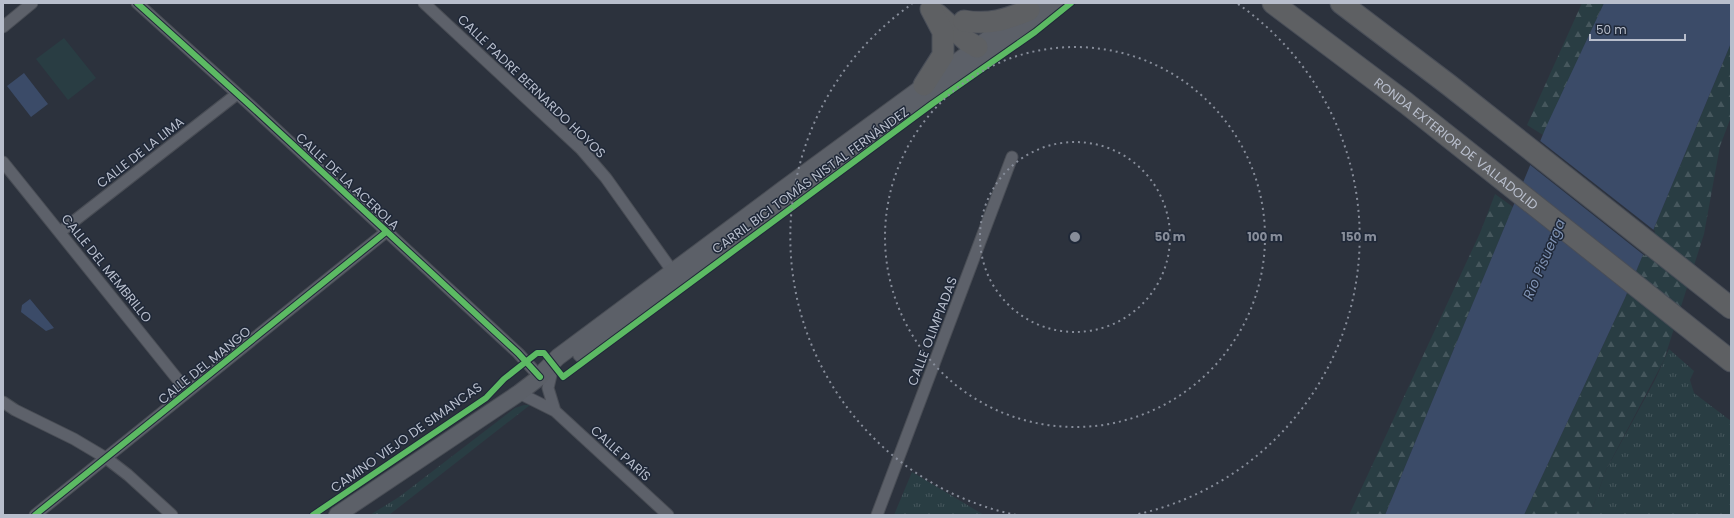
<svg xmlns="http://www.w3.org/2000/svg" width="1734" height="518" viewBox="0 0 1734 518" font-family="Poppins,sans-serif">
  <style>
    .grass { fill: url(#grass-tufts) }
    .forest { fill: url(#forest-firs) }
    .garden { fill: #293d43 }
    .water { fill: #3b4b68 }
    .pier { fill: #2c323d }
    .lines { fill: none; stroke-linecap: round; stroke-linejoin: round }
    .minor-casing { stroke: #494d55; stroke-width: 13 }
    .secondary-casing { stroke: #494d55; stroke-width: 18 }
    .motorway-casing { stroke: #494e58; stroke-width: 23 }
    .minor { stroke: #5d616a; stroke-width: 11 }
    .secondary { stroke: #5c6068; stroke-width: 16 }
    .motorway { stroke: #5e6063; stroke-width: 21 }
    .cycleway-casing { stroke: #1f2838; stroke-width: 8 }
    .cycleway { stroke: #5cba63; stroke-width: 6 }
    .ring { fill: none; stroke: #878d9a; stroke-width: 2; stroke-dasharray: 2 4 }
    .labels { text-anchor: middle; stroke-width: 3; stroke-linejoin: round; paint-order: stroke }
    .street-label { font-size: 13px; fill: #b8becc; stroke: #1f2838 }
    .water-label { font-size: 14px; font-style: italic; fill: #7f92b3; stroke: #1f2838 }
    .centre { fill: #878d9a; stroke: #1f2838; stroke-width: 2 }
    .ring-label { font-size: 12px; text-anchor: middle; font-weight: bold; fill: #878d9a; stroke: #1f2838; stroke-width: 3; stroke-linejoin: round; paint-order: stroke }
  </style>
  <defs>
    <pattern id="grass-tufts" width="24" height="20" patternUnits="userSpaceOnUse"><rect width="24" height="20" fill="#293d43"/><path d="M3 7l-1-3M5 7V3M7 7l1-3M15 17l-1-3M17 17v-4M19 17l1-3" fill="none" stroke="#46575d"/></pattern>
    <pattern id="forest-firs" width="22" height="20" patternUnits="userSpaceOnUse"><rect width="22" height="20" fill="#293d43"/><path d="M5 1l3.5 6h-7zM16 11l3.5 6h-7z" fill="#46575d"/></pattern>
  </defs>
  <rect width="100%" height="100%" fill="#2c323d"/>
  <path class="grass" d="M1669 349 1694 371 1690 380 1694 393 1731 421V515H1590L1606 470 1655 380Z
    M524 405H530L389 515H370L399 497 515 408Z
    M912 472 984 515H894Z"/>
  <path class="forest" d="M1582 3H1604L1543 135 1527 125Z
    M1731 43V117L1720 146 1704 234 1664 360 1606 470 1590 515H1524L1625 298Z
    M1495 194 1513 207 1385 515H1349L1480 233Z"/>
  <path class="garden" d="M64 38 96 78 68 100 36 59Z"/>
  <path class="water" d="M1604 3H1731V43L1625 298 1524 515H1385L1546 127Z
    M24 73 48 104 31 117 7 86Z
    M30 299 54 328 46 331 21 312 22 305Z"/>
  <path class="pier" d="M1539 140 1655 231 1645 256 1529 164Z"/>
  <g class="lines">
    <defs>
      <path id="minor" d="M137 3 251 106 518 353 540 377
        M424 3 581 149 606 178 673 272
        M3 27 32 3
        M3 162 187 391
        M60 232 237 94
        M551 375 548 388 555 411
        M519 393 555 411 668 515
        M3 402 15 410 74 439 106 458 128 475 172 515
        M35 515 386 232
        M877 515 1012 157"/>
      <path id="secondary" d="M581 354 1058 3
        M337 515 519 393 540 377 545 370 558 357 782 190 1037 3"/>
      <g id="motorway">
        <path id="s1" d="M1273 3 1406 103 1731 361"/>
        <path d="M1341 3 1449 85 1731 308"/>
        <path d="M937 14 967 41 977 47"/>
        <path d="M964 21C990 25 1005 20 1029 10"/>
        <path d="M924 85 943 55V32L931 9"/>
      </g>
    </defs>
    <use href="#minor" class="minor-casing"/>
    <use href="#secondary" class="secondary-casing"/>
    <use href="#motorway" class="motorway-casing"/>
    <use href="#minor" class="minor"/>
    <use href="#secondary" class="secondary"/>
    <use href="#motorway" class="motorway"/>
    <defs>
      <path id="cycleway" d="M137 3 251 106 518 353 540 377
        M35 515 386 232
        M313 515 486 398 504 379 537 353H544L563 377 932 104 1035 32 1071 3"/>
    </defs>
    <use href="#cycleway" class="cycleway-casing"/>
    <use href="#cycleway" class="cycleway"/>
  </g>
  <g class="ring">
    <circle cx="1075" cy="237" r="95"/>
    <circle cx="1075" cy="237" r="190"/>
    <path d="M1016 515A284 284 0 0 1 912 4M1238 4A284 284 0 0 1 1134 515"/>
  </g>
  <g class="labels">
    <g class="street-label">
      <text transform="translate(532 86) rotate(44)" y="5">CALLE PADRE BERNARDO HOYOS</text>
      <text dy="5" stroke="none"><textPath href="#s1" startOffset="231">RONDA EXTERIOR DE VALLADOLID</textPath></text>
      <text transform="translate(140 152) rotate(-38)" y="5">CALLE DE LA LIMA</text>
      <text transform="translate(810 180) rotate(-36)" y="5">CARRIL BICI TOMÁS NISTAL FERNÁNDEZ</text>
      <text transform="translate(348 181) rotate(43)" y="5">CALLE DE LA ACEROLA</text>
      <text transform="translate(107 268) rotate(51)" y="5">CALLE DEL MEMBRILLO</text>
      <text transform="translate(932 331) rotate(-69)" y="5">CALLE OLIMPIADAS</text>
      <text transform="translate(204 365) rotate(-39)" y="5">CALLE DEL MANGO</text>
      <text transform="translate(406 437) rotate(-35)" y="5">CAMINO VIEJO DE SIMANCAS</text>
      <text transform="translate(621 453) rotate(42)" y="5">CALLE PARÍS</text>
    </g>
    <g class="water-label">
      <text transform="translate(1544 259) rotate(-67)" y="5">Río Pisuerga</text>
    </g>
  </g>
  <circle cx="1075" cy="237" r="6" class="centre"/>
  <g class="ring-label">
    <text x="1170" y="241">50 m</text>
    <text x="1265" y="241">100 m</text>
    <text x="1359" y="241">150 m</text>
  </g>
  <rect width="1734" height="518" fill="none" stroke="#b8becc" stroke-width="8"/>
  <path d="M1590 34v6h95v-6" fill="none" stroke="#b8becc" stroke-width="2"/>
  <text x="1596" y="34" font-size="12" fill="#b8becc" stroke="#1f2838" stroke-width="3" paint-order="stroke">50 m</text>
</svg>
